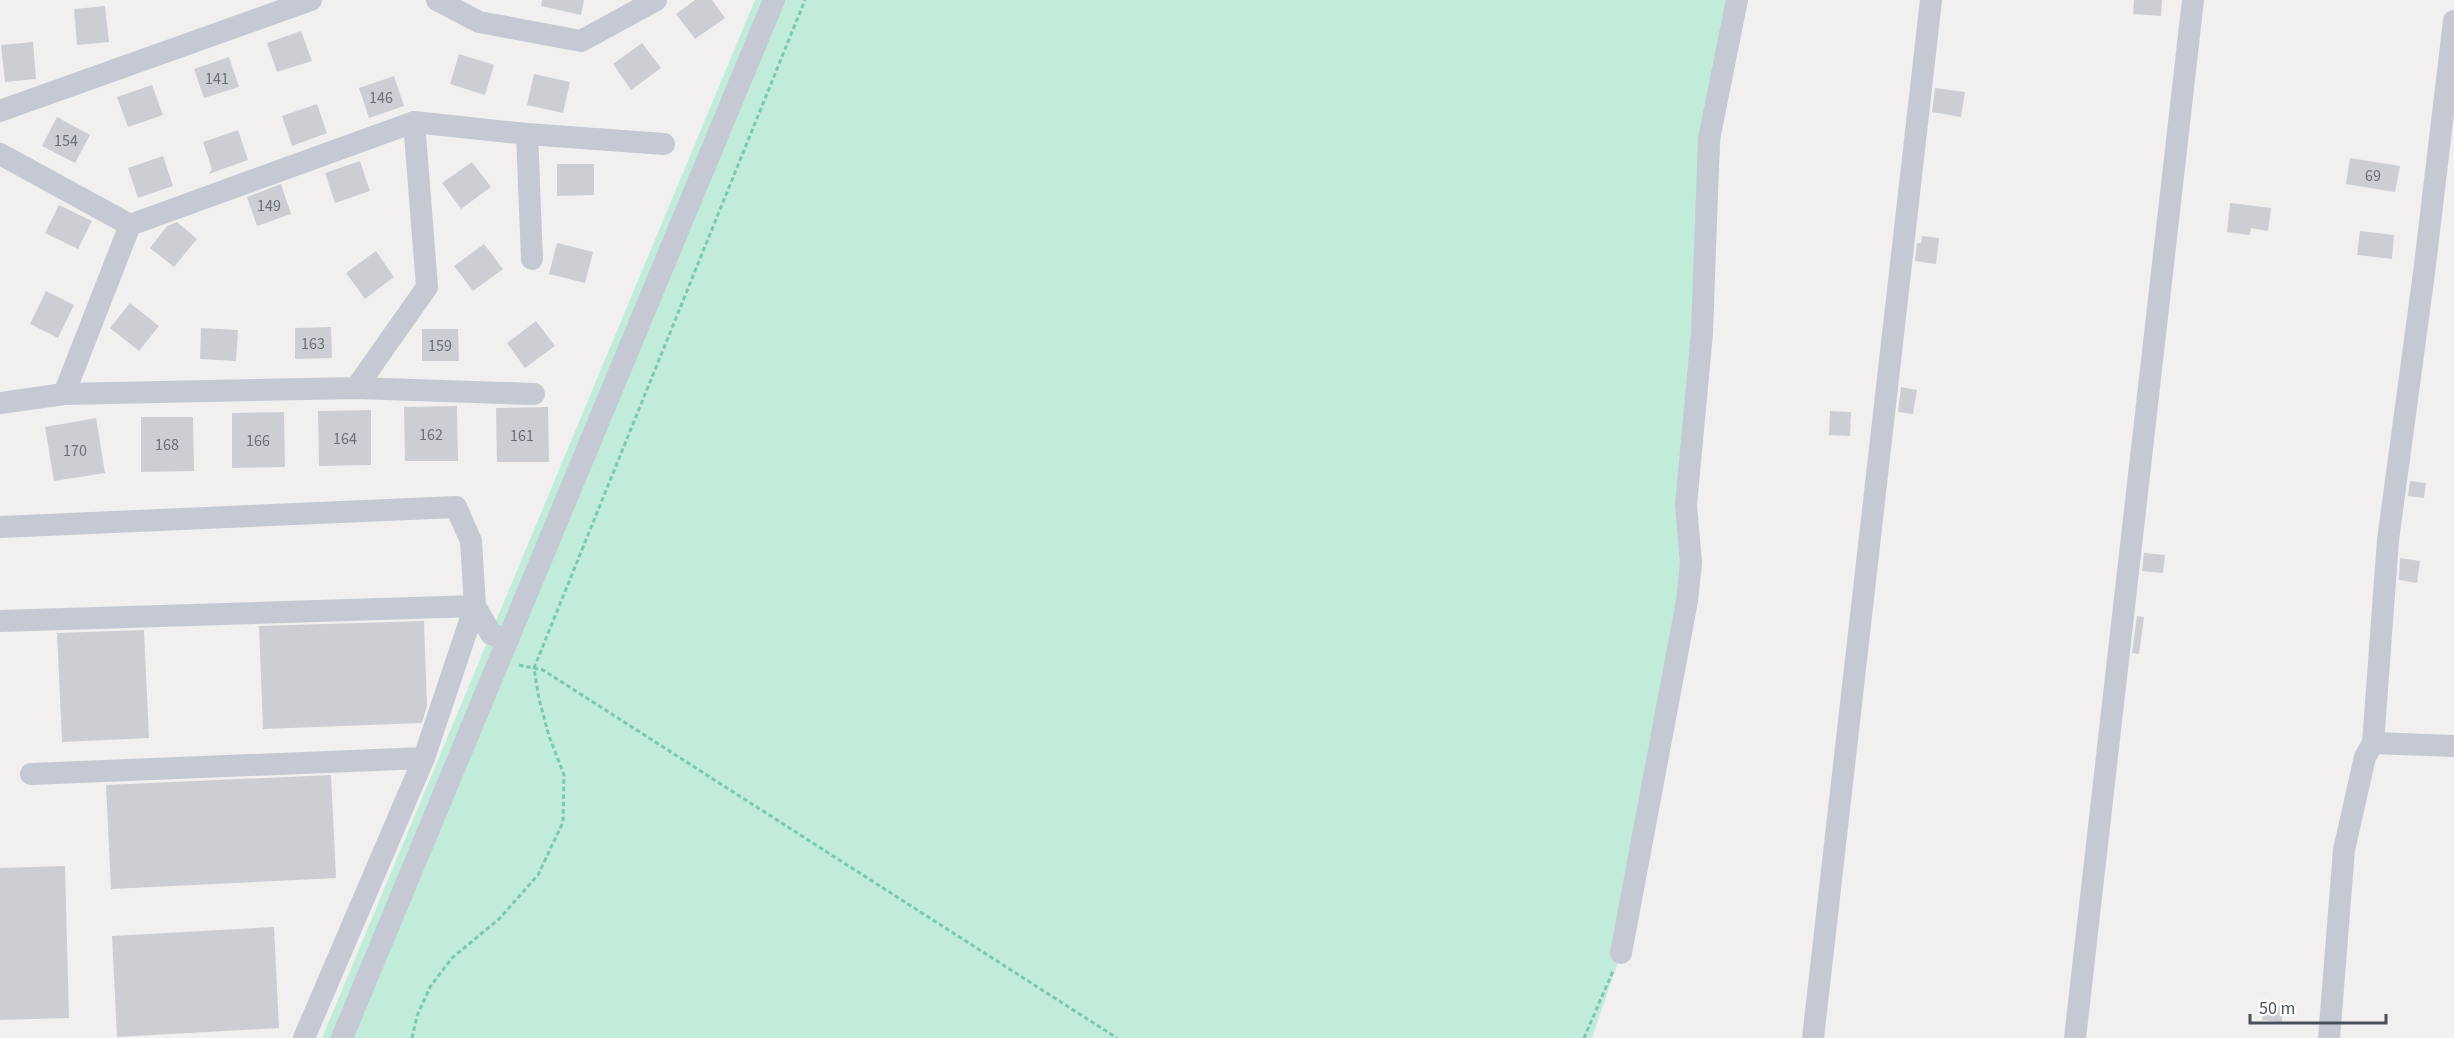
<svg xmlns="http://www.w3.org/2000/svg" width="2454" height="1038" viewBox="0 0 2454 1038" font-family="'Source Sans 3',sans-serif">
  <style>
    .green { fill: #c1ecd9 }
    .building { fill: #cdced4 }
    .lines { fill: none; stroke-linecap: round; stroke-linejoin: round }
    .path { stroke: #7cc7b0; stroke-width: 3; stroke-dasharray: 4.5 3; stroke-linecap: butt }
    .minor { stroke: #c4c9d3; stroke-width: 22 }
    .labels { text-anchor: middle; stroke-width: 4.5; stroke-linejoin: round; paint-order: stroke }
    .number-label { font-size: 16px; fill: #6a6f79 }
  </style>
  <rect width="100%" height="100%" fill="#f2f0ef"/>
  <path class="green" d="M755 0H1737L1726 62 1691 563 1621 953 1592 1038H322Z"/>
  <path class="building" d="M542 0H584L581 15 541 6Z
    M695 0H712L725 18 695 39 676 14Z
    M2134 0H2162L2161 16 2133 14Z
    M105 6 109 42 77 45 74 9Z
    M301 31 312 61 277 72 267 43Z
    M33 42 36 79 5 82 1 45Z
    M642 43 661 68 631 90 613 64Z
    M459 54 494 65 485 95 450 84Z
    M229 57 239 87 204 98 194 69Z
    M534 74 570 82 563 113 527 105Z
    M394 76 404 106 369 118 359 88Z
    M152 85 163 115 128 127 117 97Z
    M1935 88 1965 92 1961 117 1932 112Z
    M317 104 327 133 292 146 282 116Z
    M57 117 90 135 75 163 42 146Z
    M238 130 248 160 209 174 212 169 203 142Z
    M163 156 173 186 138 198 128 168Z
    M2350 158 2400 166 2395 192 2346 184Z
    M360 161 370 191 335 203 325 173Z
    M472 162 491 187 461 209 442 183Z
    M557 164H594V195L557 196Z
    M281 184 291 214 257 226 247 197Z
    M2230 203 2271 208 2268 231 2251 228 2250 235 2227 232Z
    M59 205 92 221 78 249 45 233Z
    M177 222 197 239 174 267 150 248 167 226Z
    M2360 231 2394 235 2392 259 2357 255Z
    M1922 236 1939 238 1936 264 1915 261 1917 243H1921Z
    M557 243 593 252 585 283 549 274Z
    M484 244 503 269 473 291 454 266Z
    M376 251 394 277 365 299 346 273Z
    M46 291 74 305 58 338 30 324Z
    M130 303 159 326 139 351 110 328Z
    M536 321 555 346 525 368 507 343Z
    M331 327 332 358 295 359V328Z
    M201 328 238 330 236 361 200 359Z
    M422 329H458L459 361H422Z
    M1901 387 1917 390 1913 414 1898 412Z
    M457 406 458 461H405L404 407Z
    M548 407 549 462H497L496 408Z
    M371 410V465L319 466 318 411Z
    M1830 411 1851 412 1850 436 1829 435Z
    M284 412 285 467 232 468V413Z
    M141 417H193L194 471 141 472Z
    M96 418 105 473 54 481 45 427Z
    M2410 481 2426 483 2424 498 2408 496Z
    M2144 553 2165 555 2163 573 2142 571Z
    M2400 558 2420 561 2417 583 2399 580Z
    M2137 616 2144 617 2139 654 2132 653Z
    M424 621 427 706 422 723 263 729 259 626Z
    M144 630 149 738 62 742 57 633Z
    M331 775 336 878 111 889 106 785Z
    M65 866 69 1018 0 1020V868Z
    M274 927 279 1028 117 1037 112 936Z
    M2263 1005 2283 1006 2282 1022 2262 1020Z"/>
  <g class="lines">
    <path class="path" d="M519 665 543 670 1117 1038
      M412 1038 417 1016 430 987 452 958 499 919 538 875 563 822 564 775 549 736 539 699 534 668 805 0
      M1584 1038 1613 971"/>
    <path class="minor" d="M437 0 479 22 581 41 656 0
      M0 111 311 0
      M527 134 532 259
      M0 154 130 225 414 122 527 134 664 144
      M356 388 427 287 414 122
      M64 394 356 388 534 394
      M0 403 64 394 130 225
      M0 527 456 507 471 541 475 606 491 634 508 640
      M0 621 475 606 424 758 304 1038
      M2373 743 2454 746
      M31 774 424 758
      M1621 953 1687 601 1691 563 1686 505 1702 333 1709 139 1737 0
      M342 1038 774 0
      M1813 1038 1931 0
      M2075 1038 2193 0
      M2329 1038 2344 850 2365 757 2373 743 2388 540 2424 273 2454 21"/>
  </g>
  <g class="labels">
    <g class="number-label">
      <text x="217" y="84">141</text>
      <text x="381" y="103">146</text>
      <text x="66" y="146">154</text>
      <text x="2373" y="181">69</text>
      <text x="269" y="211">149</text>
      <text x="313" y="349">163</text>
      <text x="440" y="351">159</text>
      <text x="431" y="440">162</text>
      <text x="522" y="441">161</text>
      <text x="345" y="444">164</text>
      <text x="258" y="446">166</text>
      <text x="167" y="450">168</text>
      <text x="75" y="456">170</text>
    </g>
  </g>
  <path d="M2250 1014v9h136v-9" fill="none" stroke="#494f5b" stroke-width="3"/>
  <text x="2259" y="1014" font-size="18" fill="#494f5b" stroke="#ffffff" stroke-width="4.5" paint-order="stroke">50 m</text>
</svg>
